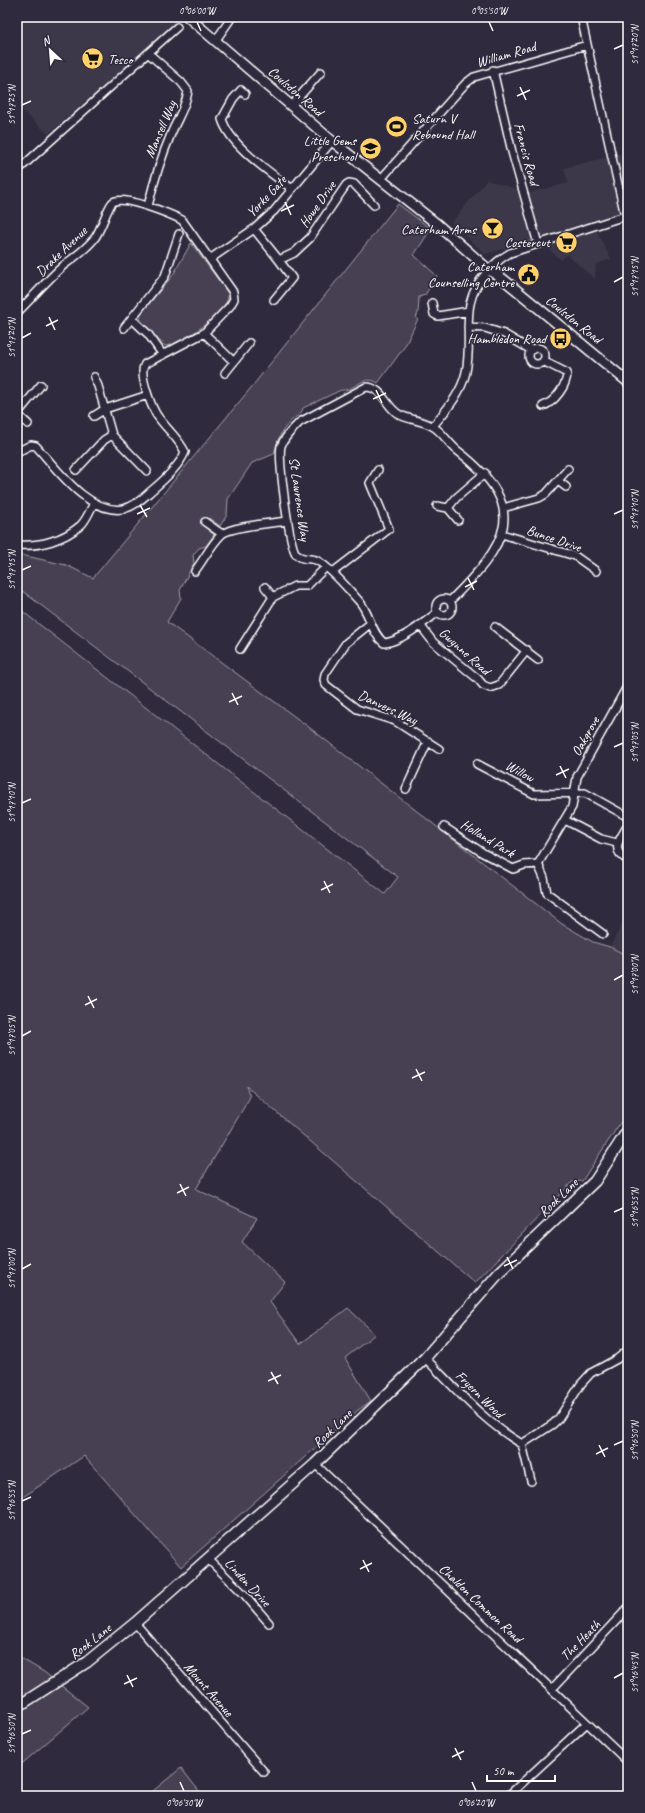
<svg xmlns="http://www.w3.org/2000/svg" width="645" height="1813" viewBox="0 0 645 1813" font-family="Caveat,sans-serif">
  <style>
    .built { fill: #3c3749 }
    .green { fill: #464152; stroke: #a2a0a8 }
    .lines { fill: none; stroke-linecap: round; stroke-linejoin: round }
    .minor-casing { stroke: #fff; stroke-width: 10 }
    .tertiary-casing { stroke: #fff; stroke-width: 12 }
    .secondary-casing { stroke: #fff; stroke-width: 13 }
    .minor { stroke: #2f2a3d; stroke-width: 7 }
    .tertiary { stroke: #2f2a3d; stroke-width: 9 }
    .secondary { stroke: #2f2a3d; stroke-width: 10 }
    .ticks { fill: none; stroke: #fff; stroke-width: 1.5 }
    .labels { text-anchor: middle; stroke-width: 3.5; stroke-linejoin: round; paint-order: stroke }
    .street-label { font-size: 14px; fill: #fff; stroke: #2f2a3d }
    .poi-label { font-size: 14px; fill: #fff; stroke: #2f2a3d; text-anchor: end }
    .neatline { fill: none; stroke: #fff; stroke-width: 1.5 }
    .ticks-label { font-size: 10px; text-anchor: middle; fill: #fff }
  </style>
  <rect width="100%" height="100%" fill="#2f2a3d"/>
  <filter id="ink" filterUnits="userSpaceOnUse"><feTurbulence type="fractalNoise" baseFrequency=".025" numOctaves="2"/><feDisplacementMap in="SourceGraphic" scale="8" xChannelSelector="R" yChannelSelector="G"/><feConvolveMatrix kernelMatrix="1 2 1 2 8 2 1 2 1" color-interpolation-filters="sRGB"/></filter>
  <g filter="url(#ink)">
    <path class="built" d="M17 17H176L180 20 48 134 17 106Z
      M628 152V210L592 221 611 259 596 264 595 279 567 255 561 260 546 247 506 248 485 254 451 223 487 180 529 193 568 183 564 168Z
      M628 912V956L610 947Z"/>
    <path class="green" d="M398 204 431 229 414 255 437 276 425 295 419 297 418 313 416 318 418 319 405 346 378 383C363 373 354 392 341 390L303 408C301 416 295 416 290 422 281 431 277 441 274 454L252 463 228 499 227 515 220 526 209 518 203 525 214 535 206 546 199 548 193 555 194 563 180 590 181 598 167 622 310 728 562 924 593 942 610 947 628 956V1111L582 1181 572 1182 475 1283 246 1086 250 1097 196 1189 257 1218 242 1242 285 1282 270 1302 300 1344 348 1308 375 1334 345 1358 371 1401 358 1410 181 1567 84 1456 17 1501V607L385 894 398 877 17 587V554L66 565 93 578 250 389Z
      M191 243 228 293V299C220 315 183 345 165 346L141 323 140 315 173 275Z
      M17 1656 44 1672 88 1707 17 1768Z
      M181 1768 203 1796H147L148 1795Z"/>
    <g class="lines">
      <defs>
        <path id="minor" d="M581 17 625 216
          M216 40 232 17
          M493 70 512 152 538 244
          M245 94 241 90 233 99 222 119C230 146 270 172 292 189
          M291 106 321 72
          M17 171 177 27
          M381 179 465 84 474 77 587 45
          M148 206C154 181 161 158 171 134 177 119 186 107 188 91L181 82 148 53
          M254 229 279 260 294 253 310 238 346 185 349 183 354 184 374 205
          M210 259 254 229 274 211 332 141
          M274 300 292 278 279 260
          M432 303 434 314 438 316 469 311
          M17 313C33 297 47 280 64 265 75 257 85 250 94 239 101 231 108 205 113 202 124 195 170 214 182 220L233 292 234 299 230 306 204 333 145 364C138 373 151 405 156 414 165 428 178 437 185 452 179 467 163 481 151 491 143 498 134 507 123 509 88 514 57 469 36 446L31 445 17 452
          M132 319 148 334 163 355
          M468 327 485 328 504 334 531 350
          M124 328 165 276 179 234
          M204 333 234 362
          M529 356a8 8 0 1 1 16 0a8 8 0 1 1-16 0Z
          M543 361 567 373C567 385 555 402 543 406
          M225 373 249 343
          M94 377 98 386 112 435 147 471
          M17 414 41 385
          M17 414 28 424
          M94 416 105 409 148 395
          M433 426C447 409 461 394 466 372 474 333 457 305 487 272 494 264 501 258 510 253L628 215
          M76 470 104 440 112 435
          M558 481 566 487
          M437 506 448 508 458 520
          M448 508 456 498 485 473
          M503 508 539 498 546 494 568 469
          M205 522 222 534
          M502 534 575 556 596 571
          M17 545C39 547 64 540 81 525 87 519 90 510 94 503
          M195 571C204 559 211 545 221 535 230 526 274 523 288 521
          M333 572 389 529 370 483 378 470
          M265 587 273 597
          M436 607a8 8 0 1 1 16 0a8 8 0 1 1-16 0Z
          M438 612C425 622 400 642 384 643 371 633 370 613 359 601 347 588 334 571 318 561 311 557 302 561 296 554 289 545 278 458 281 446 284 437 293 429 300 422L366 387C383 387 386 408 400 415 410 420 422 420 432 426 441 430 449 444 458 451 533 509 506 545 450 601
          M371 623 346 643 325 674 324 680 326 685 357 709 395 721 439 749
          M420 625 433 642 478 679 483 685 490 688 499 685 527 650
          M495 627 538 660
          M240 649 273 597 295 586H307L326 567
          M477 764 534 794 585 793 628 817
          M406 789 428 741
          M565 820 601 839 617 843
          M628 825C620 839 609 850 628 860
          M444 827 483 853 513 869 524 865 538 864 544 878 547 893 603 934
          M538 864 572 807 577 777 628 685
          M425 1358C456 1389 484 1422 522 1444L553 1424 559 1418 581 1384 591 1373 617 1359 628 1350
          M522 1444 531 1481
          M315 1464 628 1762
          M207 1558 244 1594 269 1623
          M135 1623 264 1772
          M552 1689 628 1608
          M508 1796 587 1723"/>
        <path id="tertiary" d="M188 17 332 141 437 224 489 270 503 279 628 382"/>
        <path id="secondary" d="M17 1707 87 1662 135 1623 315 1464 425 1358 499 1273 595 1181 628 1130"/>
      </defs>
      <use href="#minor" class="minor-casing"/>
      <use href="#tertiary" class="tertiary-casing"/>
      <use href="#secondary" class="secondary-casing"/>
      <use href="#minor" class="minor"/>
      <use href="#tertiary" class="tertiary"/>
      <use href="#secondary" class="secondary"/>
    </g>
  </g>
  <path class="ticks" d="M197 22 201 31M489 22 493 31M614 49 623 45M520 87 526 100M517 96 530 90M22 105 31 101M285 202 291 215M281 211 294 205M614 282 623 277M49 317 55 330M46 326 58 320M22 338 31 333M376 390 382 403M373 399 386 393M140 505 147 517M137 514 150 508M614 514 623 510M22 570 31 566M468 578 474 590M465 587 477 581M232 693 238 705M229 702 242 696M614 747 623 743M560 766 566 778M556 775 569 769M22 803 31 799M324 881 330 893M321 890 333 884M614 980 623 975M88 996 94 1008M85 1005 97 999M22 1036 31 1031M416 1069 422 1081M412 1078 425 1072M180 1184 186 1196M177 1193 189 1187M614 1212 623 1208M507 1257 513 1269M504 1266 517 1260M22 1269 31 1264M271 1372 278 1384M268 1381 281 1375M599 1445 605 1457M614 1445 623 1441M596 1454 608 1448M22 1501 31 1497M363 1560 369 1572M360 1569 372 1563M127 1675 133 1687M614 1678 623 1673M124 1684 137 1678M22 1734 31 1730M455 1748 461 1760M452 1757 464 1751M180 1782 184 1791M472 1782 476 1791"/>
  <defs>
    <symbol id="supermarket-disc" viewBox="-11 -11 22 22"><circle r="9.5" fill="#ffd166" stroke="#2f2a3d"/><path d="M-6-5.5h2.5l.6 2H6L4.5 2H-2.5L-4.4-4H-6ZM-1.5 3.2a1.3 1.3 0 1 0 .1 0ZM3 3.2a1.3 1.3 0 1 0 .1 0Z" fill="#111"/></symbol>
    <symbol id="stadium-disc" viewBox="-11 -11 22 22"><circle r="9.5" fill="#ffd166" stroke="#2f2a3d"/><path d="M0-5a6.5 5 0 1 0 0 10a6.5 5 0 1 0 0-10ZM-3.5-1.8h7v3.6h-7Z" fill="#111"/></symbol>
    <symbol id="school-disc" viewBox="-11 -11 22 22"><circle r="9.5" fill="#ffd166" stroke="#2f2a3d"/><path d="M0-5L7-2L0 1L-7-2ZM-4 1L0 2.5L4 1V4Q0 6-4 4Z" fill="#111"/></symbol>
    <symbol id="bar-disc" viewBox="-11 -11 22 22"><circle r="9.5" fill="#ffd166" stroke="#2f2a3d"/><path d="M-6-5H6L.8 .8V4.5H3.5V6h-7V4.5H-.8V.8Z" fill="#111"/></symbol>
    <symbol id="civic-disc" viewBox="-11 -11 22 22"><circle r="9.5" fill="#ffd166" stroke="#2f2a3d"/><path d="M-.6-6.5H3V-4.5H.6V-3L4-1V1h2V6H-6V1h2V-1L-.6-3ZM-1.2 2.5V6h2.4V2.5Z" fill="#111"/></symbol>
    <symbol id="bus-disc" viewBox="-11 -11 22 22"><circle r="9.5" fill="#ffd166" stroke="#2f2a3d"/><path d="M-5-6H5V4H4V6H2V4H-2V6H-4V4H-5ZM-3.5-4V0h7V-4ZM-3.5 1.2v1.5H-2V1.2ZM2 1.2v1.5H3.5V1.2Z" fill="#111"/></symbol>
  </defs>
  <g fill-rule="evenodd">
    <use href="#supermarket-disc" x="80" y="46" width="25" height="25"/>
    <use href="#stadium-disc" x="384" y="114" width="25" height="25"/>
    <use href="#school-disc" x="358" y="136" width="25" height="25"/>
    <use href="#bar-disc" x="480" y="216" width="25" height="25"/>
    <use href="#supermarket-disc" x="554" y="230" width="25" height="25"/>
    <use href="#civic-disc" x="516" y="262" width="25" height="25"/>
    <use href="#bus-disc" x="548" y="326" width="25" height="25"/>
  </g>
  <g class="labels">
    <g class="street-label">
      <text transform="translate(506 54) rotate(-16)" y="5">William Road</text>
      <text transform="translate(296 91) rotate(41)" y="5">Coulsdon Road</text>
      <text transform="translate(160 129) rotate(-67)" y="5">Mansell Way</text>
      <text transform="translate(527 154) rotate(75)" y="5">Francis Road</text>
      <text transform="translate(266 196) rotate(-47)" y="5">Yorke Gate</text>
      <text transform="translate(317 204) rotate(-55)" y="5">Howe Drive</text>
      <text transform="translate(61 251) rotate(-44)" y="5">Drake Avenue</text>
      <text transform="translate(574 319) rotate(39)" y="5">Coulsdon Road</text>
      <text transform="translate(300 499) rotate(82)" y="5">St Lawrence Way</text>
      <text transform="translate(554 538) rotate(19)" y="5">Bunce Drive</text>
      <text transform="translate(465 651) rotate(42)" y="5">Gwynne Road</text>
      <text transform="translate(388 707) rotate(25)" y="5">Danvers Way</text>
      <text transform="translate(585 736) rotate(-61)" y="5">Oakgrove</text>
      <text transform="translate(520 771) rotate(28)" y="5">Willow</text>
      <text transform="translate(488 838) rotate(31)" y="5">Holland Park</text>
      <text transform="translate(558 1197) rotate(-44)" y="5">Rook Lane</text>
      <text transform="translate(480 1394) rotate(44)" y="5">Fryern Wood</text>
      <text transform="translate(332 1428) rotate(-44)" y="5">Rook Lane</text>
      <text transform="translate(248 1582) rotate(47)" y="5">Linden Drive</text>
      <text transform="translate(481 1603) rotate(43)" y="5">Chaldon Common Road</text>
      <text transform="translate(580 1640) rotate(-46)" y="5">The Heath</text>
      <text transform="translate(90 1641) rotate(-38)" y="5">Rook Lane</text>
      <text transform="translate(209 1689) rotate(49)" y="5">Mount Avenue</text>
    </g>
    <g class="poi-label">
      <text x="108" y="64" text-anchor="start">Tesco</text>
      <text x="412" y="123" text-anchor="start">Saturn V<tspan x="412" dy="16">Rebound Hall</tspan></text>
      <text x="356" y="145">Little Gems<tspan x="356" dy="16">Preschool</tspan></text>
      <text x="476" y="234">Caterham Arms</text>
      <text x="550" y="247">Costercut</text>
      <text x="514" y="271">Caterham<tspan x="514" dy="16">Counselling Centre</tspan></text>
      <text x="546" y="343">Hambledon Road</text>
    </g>
  </g>
  <rect width="645" height="1813" fill="none" stroke="#2f2a3d" stroke-width="44"/>
  <g transform="translate(50 50) rotate(334)" stroke="#2f2a3d" stroke-width="3" paint-order="stroke">
  <path d="M0-3L7 15L0 10L-7 15Z" fill="#ffffff"/>
  <text y="-6" font-size="11" font-weight="bold" text-anchor="middle" fill="#ffffff">N</text>
  </g>
  <path d="M487 1775v6h68v-6" fill="none" stroke="#ffffff" stroke-width="2"/>
  <text x="493" y="1775" font-size="12" fill="#ffffff" stroke="#2f2a3d" stroke-width="3" paint-order="stroke">50 m</text>
  <rect x="22" y="22" width="601" height="1769" class="neatline"/>
  <g class="ticks-label">
    <text x="197" y="14">0°06'00"W</text>
    <text x="489" y="14">0°05'50"W</text>
    <text transform="translate(634 45) rotate(-90)" y="4">51°17'20"N</text>
    <text transform="translate(11 105) rotate(-90)" y="4">51°17'25"N</text>
    <text transform="translate(634 277) rotate(-90)" y="4">51°17'15"N</text>
    <text transform="translate(11 338) rotate(-90)" y="4">51°17'20"N</text>
    <text transform="translate(634 510) rotate(-90)" y="4">51°17'10"N</text>
    <text transform="translate(11 570) rotate(-90)" y="4">51°17'15"N</text>
    <text transform="translate(634 743) rotate(-90)" y="4">51°17'05"N</text>
    <text transform="translate(11 803) rotate(-90)" y="4">51°17'10"N</text>
    <text transform="translate(634 975) rotate(-90)" y="4">51°17'00"N</text>
    <text transform="translate(11 1036) rotate(-90)" y="4">51°17'05"N</text>
    <text transform="translate(634 1208) rotate(-90)" y="4">51°16'55"N</text>
    <text transform="translate(11 1269) rotate(-90)" y="4">51°17'00"N</text>
    <text transform="translate(634 1441) rotate(-90)" y="4">51°16'50"N</text>
    <text transform="translate(11 1501) rotate(-90)" y="4">51°16'55"N</text>
    <text transform="translate(634 1673) rotate(-90)" y="4">51°16'45"N</text>
    <text transform="translate(11 1734) rotate(-90)" y="4">51°16'50"N</text>
    <text x="184" y="1806">0°06'30"W</text>
    <text x="476" y="1806">0°06'20"W</text>
  </g>
</svg>
